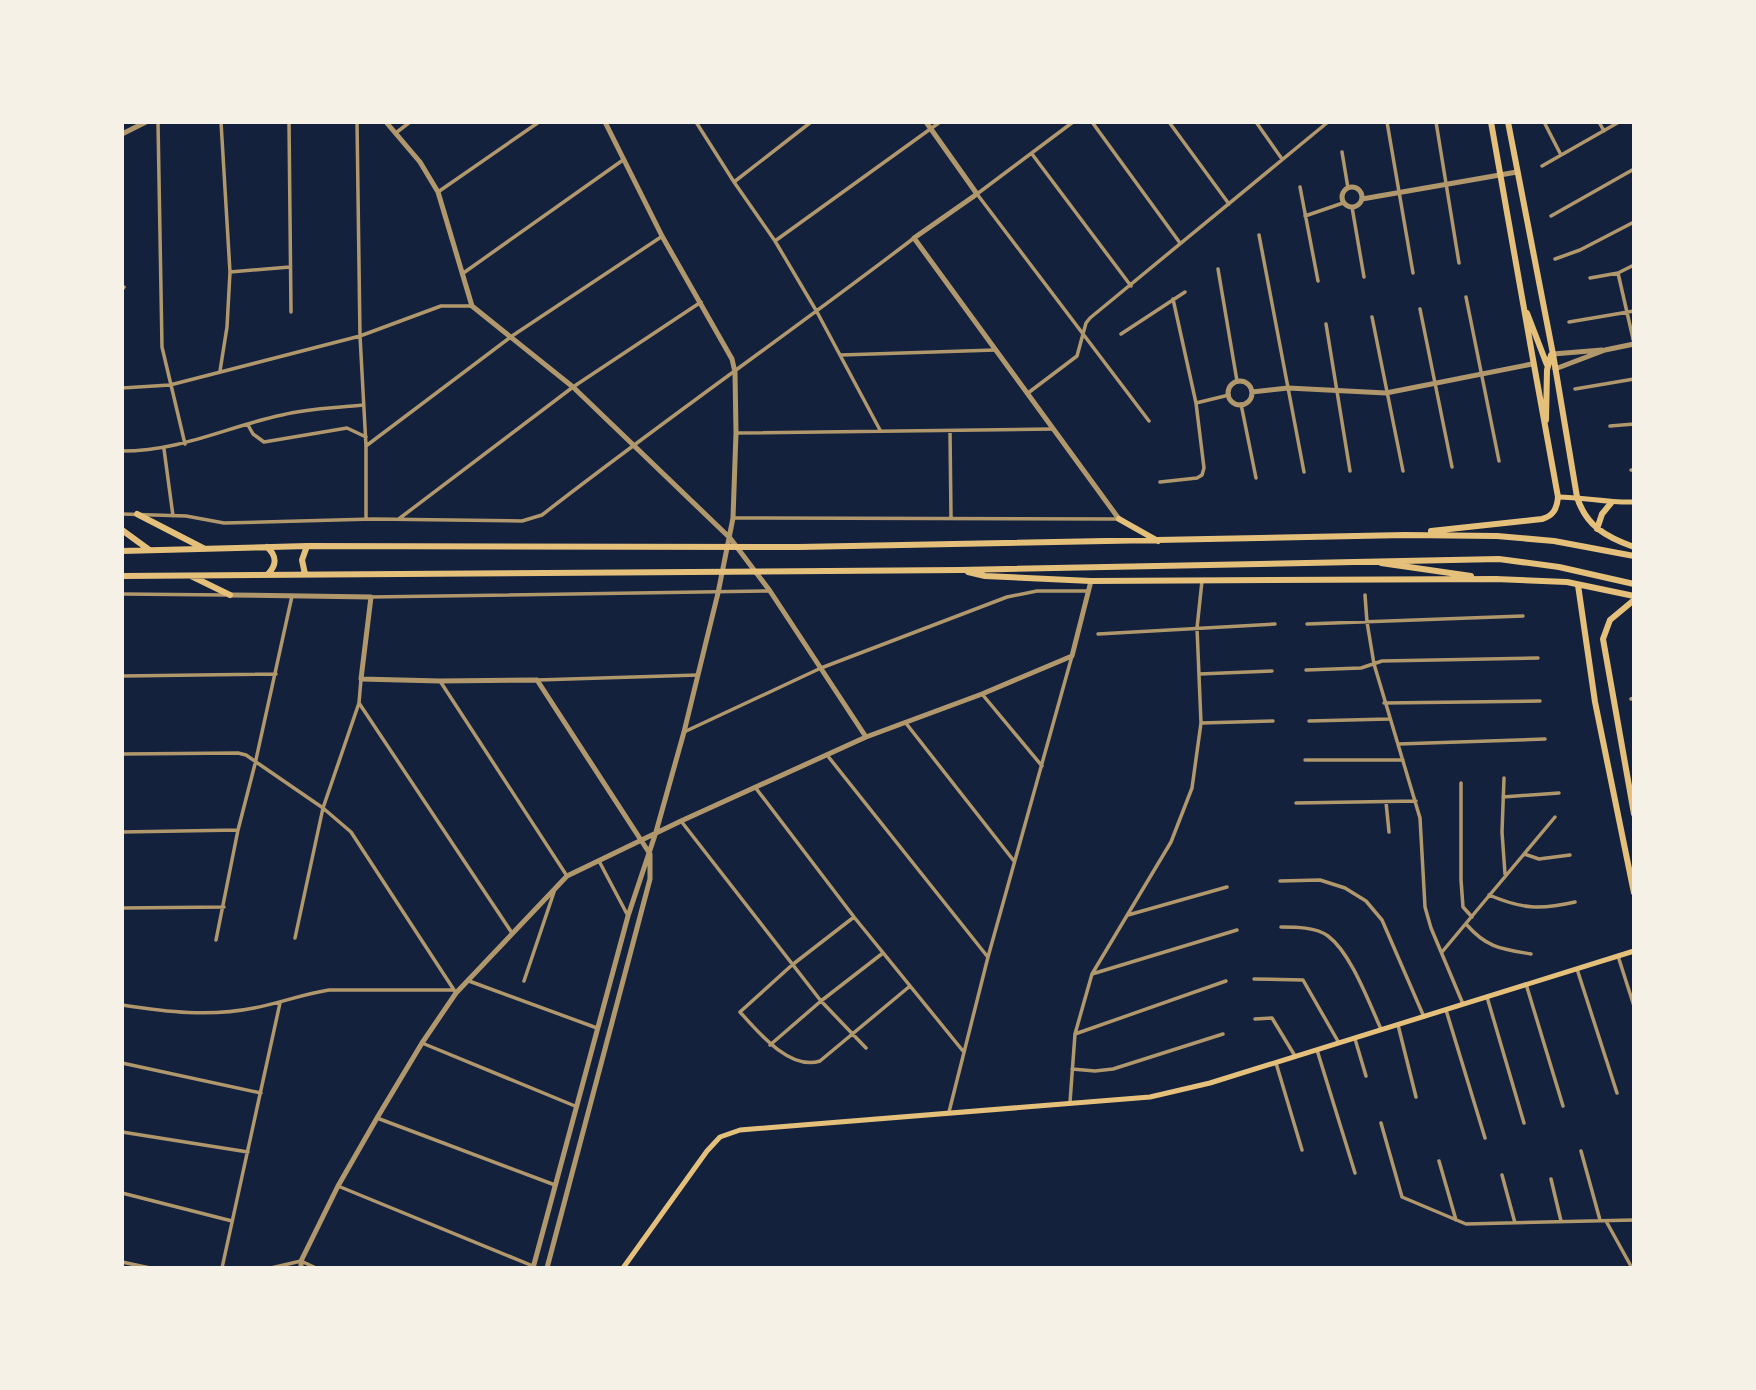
<svg xmlns="http://www.w3.org/2000/svg" width="1756" height="1390" viewBox="0 0 1756 1390" font-family="'Public Sans',sans-serif">
  <style>
    .lines { fill: none; stroke-linecap: round; stroke-linejoin: round }
    .minor { stroke: #b1986c; stroke-width: 3.5 }
    .tertiary { stroke: #b1986c; stroke-width: 5 }
    .secondary { stroke: #e5c07b; stroke-width: 5 }
    .primary { stroke: #e5c07b; stroke-width: 6 }
    .trunk { stroke: #e5c07b; stroke-width: 6 }
  </style>
  <rect width="100%" height="100%" fill="#14213d"/>
  <g class="lines">
    <path class="minor" d="M158 122 162 347 185 444
      M289 122 291 312
      M357 122 360 336 366 446V519
      M696 122 734 182 775 241 817 312 880 430
      M1073 122 977 194 1149 421
      M1092 122 1180 243
      M1169 122 1229 204
      M1256 122 1282 159
      M1387 122 1413 273
      M1436 122 1459 263
      M1544 122 1561 155
      M1599 122 1604 131
      M397 132 410 122
      M1342 152 1348 188
      M1032 154 1131 286
      M1542 166 1619 122
      M734 182 811 122
      M1300 187 1318 281
      M438 192 539 122
      M1352 207 1364 277
      M1305 216 1343 203
      M1551 216 1634 169
      M1259 235 1304 472
      M775 241 940 122
      M1555 259 1580 250 1634 222
      M1218 269 1237 381
      M230 272 290 267
      M1618 273 1634 343
      M462 274 623 160
      M1590 278 1618 273 1634 265
      M122 290 124 287
      M1466 297 1499 461
      M1420 309 1452 467
      M1372 317 1403 471
      M1569 322 1634 311
      M1326 324 1350 471
      M1121 334 1185 292
      M841 355 995 350
      M220 371 227 327 230 272 221 122
      M122 388 170 385 360 336 441 306H472
      M1575 389 1634 379
      M1028 393 1077 356 1086 323 1090 318 1328 122
      M1196 403 1229 395
      M1241 404 1256 478
      M248 425 253 434 264 442 347 428 366 437
      M1610 426 1634 424
      M950 431 951 517
      M736 433 1053 429
      M366 446 512 336 661 237
      M164 449 173 516
      M122 451C181 451 226 427 282 415 308 408 336 408 363 405
      M1631 470H1634
      M1160 482 1197 478 1202 475 1204 468 1196 403 1173 299
      M122 514 186 516 224 523 373 519 522 521 542 515C664 420 791 332 914 238
      M400 518 573 387 701 302
      M733 518 1119 519
      M122 594 225 595
      M1365 595 1367 622 1374 664 1420 818 1425 907 1431 928 1463 1004
      M371 597 770 591
      M1307 624 1523 616
      M1098 634 1275 624
      M1306 670 1361 668 1382 661 1538 658
      M1199 674 1272 671
      M122 676 276 674
      M537 680 698 675
      M440 681 567 876
      M982 694 1042 766
      M1631 699 1634 698
      M359 703 512 933
      M1384 703 1540 701
      M1309 721 1389 719
      M905 722 1014 861
      M1201 723 1273 721
      M684 732 821 668 1007 597 1037 591H1088
      M1398 744 1545 739
      M122 754 238 753 246 755 323 808 351 832 456 993
      M827 755 987 956
      M1305 760H1403
      M1504 778 1502 832 1505 874
      M1461 783V880L1463 907 1472 917
      M755 787 854 917 963 1051
      M1503 797 1559 793
      M1386 802 1389 832
      M1296 803 1416 801
      M681 821 821 1001 866 1048
      M122 832 238 830
      M1524 854 1539 859 1570 855
      M599 861 627 914
      M1280 881 1320 880 1345 888 1366 901 1382 920 1424 1017
      M1489 895C1522 909 1540 910 1575 902
      M122 908 224 907
      M1128 915 1227 887
      M854 917 792 965 740 1012C758 1032 790 1071 820 1061L910 986
      M1466 924C1487 948 1501 949 1531 954
      M1281 927C1295 927 1316 927 1328 936 1351 953 1369 1003 1381 1029
      M295 938 323 808 359 703 361 679
      M216 940 238 830 255 764 292 596
      M1442 952 1555 817
      M1618 956 1634 1006
      M1577 969 1617 1093
      M1092 974 1237 930
      M1254 979 1303 980 1339 1043
      M469 981 597 1028
      M524 981 554 892
      M1526 984 1563 1106
      M1487 997 1524 1123
      M122 1005C167 1012 210 1017 254 1008 280 1003 303 994 329 990H453
      M1446 1010 1485 1138
      M1255 1019 1272 1018 1295 1056
      M1398 1025 1416 1097
      M1075 1034 1226 981
      M1355 1039 1366 1076
      M422 1043 575 1106
      M770 1045 821 1001 883 953
      M1317 1050 1355 1173
      M122 1063 261 1093
      M1276 1063 1302 1150
      M1072 1069 1095 1071 1113 1069 1223 1034
      M1070 1102 1075 1034 1092 974 1171 842 1192 788 1201 723 1197 628 1202 581
      M949 1112 988 957 1072 656
      M377 1118 555 1185
      M1381 1123 1402 1197 1466 1224 1634 1220
      M122 1132 248 1152
      M1581 1151 1600 1220
      M1439 1161 1456 1220
      M1502 1175 1515 1223
      M1551 1179 1561 1221
      M338 1186 533 1266
      M122 1193 232 1221
      M1606 1221 1632 1268
      M122 1262 150 1268
      M222 1268 280 1003
      M271 1268 301 1261 316 1268"/>
    <path class="tertiary" d="M386 122 420 162 438 192 472 306 573 387 730 538 770 591 866 737
      M926 122 977 194 914 238 1119 519
      M122 134 146 122
      M1342 197a10 10 0 1 1 20 0a10 10 0 1 1-20 0Z
      M1362 199 1517 172
      M1553 354 1602 350
      M1555 369 1605 350 1634 344
      M1228 393a12 12 0 1 1 24 0a12 12 0 1 1-24 0Z
      M1252 392 1288 388 1386 393 1532 364
      M230 595 371 597 361 679 440 681 537 680 650 854V879L547 1268
      M301 1268V1261L338 1186 377 1118 422 1043 456 993 567 876 681 821 866 737 982 694 1072 656 1091 581
      M533 1268 628 916 656 832 684 732 718 593 733 518 736 433 735 372 732 359 662 236 605 122"/>
    <path class="secondary" d="M1558 497C1583 497 1608 503 1634 502
      M623 1268 707 1151 720 1137 740 1130 1150 1097 1210 1083 1634 951"/>
    <path class="primary" d="M1491 122C1513 248 1535 372 1558 497
      M1508 122 1553 354 1577 497
      M1527 313 1547 365
      M1546 420 1547 370 1551 355
      M1578 585 1595 702 1634 893
      M1634 600 1610 620 1603 639 1634 814"/>
    <path class="trunk" d="M1577 497C1586 526 1606 537 1634 547
      M137 514 203 548
      M1119 519 1158 541
      M1597 529 1602 514 1611 503
      M122 530 148 549
      M1431 531 1542 519C1553 516 1557 509 1558 497
      M267 547C277 556 277 565 268 574
      M122 551 307 546 799 547 1405 535 1497 536 1554 541 1634 556
      M1381 563 1471 576
      M968 572 985 576 1091 581 1497 579
      M305 574 302 560 307 546
      M122 576 960 570 1499 559 1559 567 1634 584
      M191 576 230 595
      M1495 579 1567 582 1634 596"/>
  </g>
  <rect width="1756" height="1390" fill="none" stroke="#f6f1e7" stroke-width="248"/>
</svg>
